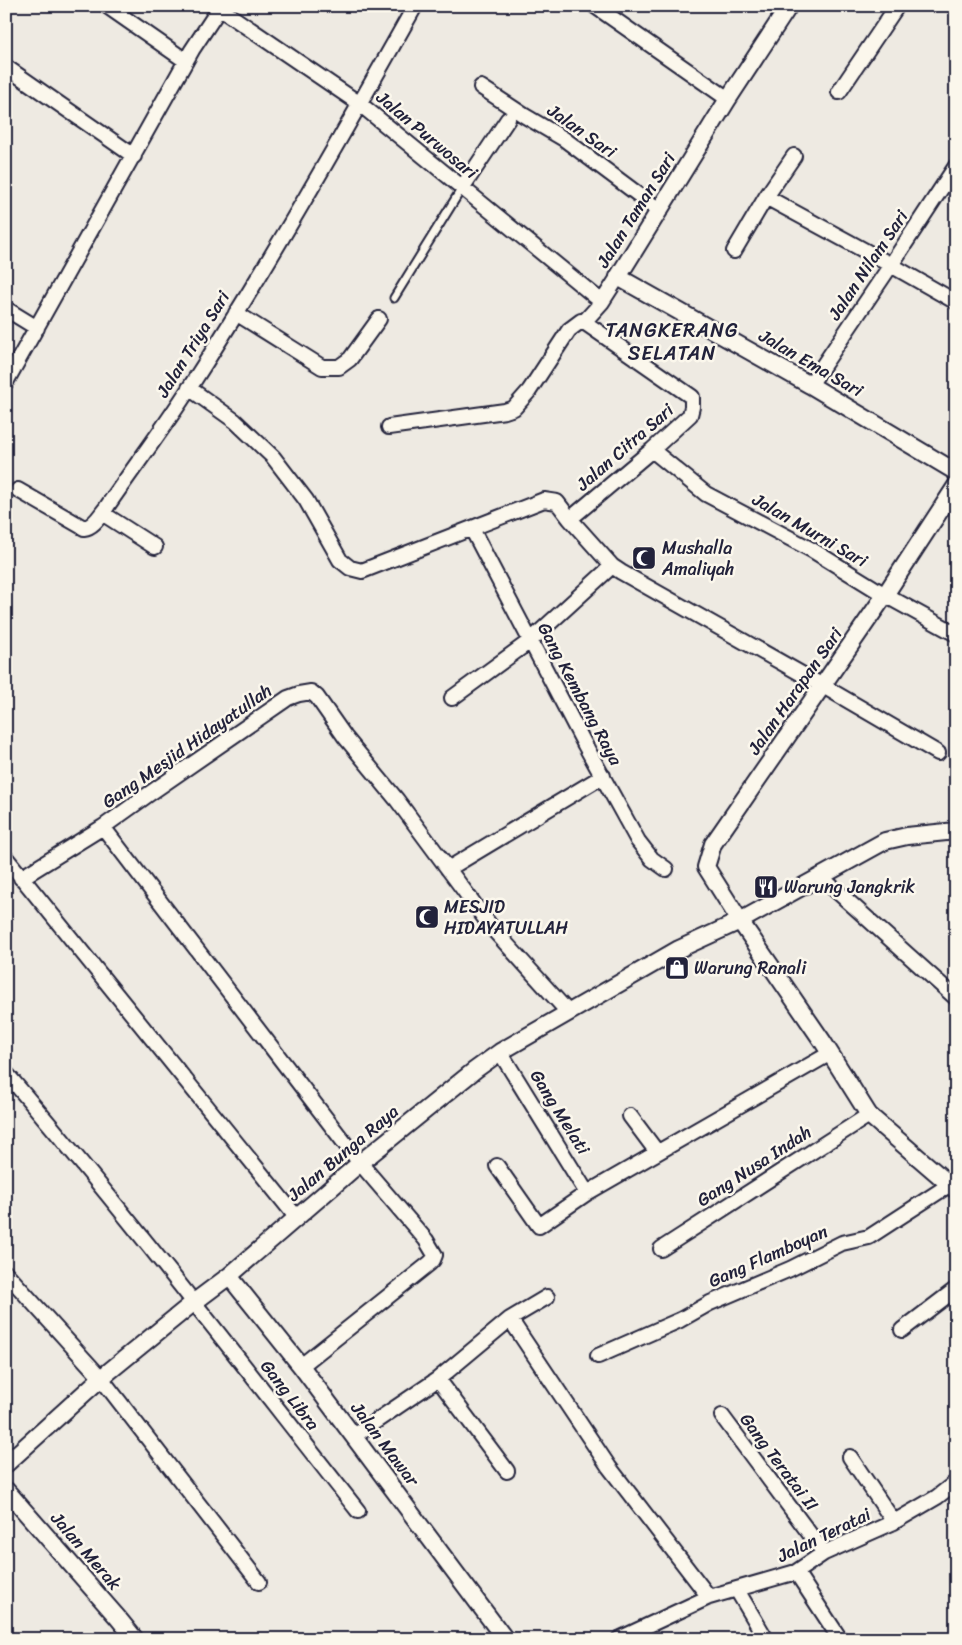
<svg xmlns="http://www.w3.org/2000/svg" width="962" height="1645" viewBox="0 0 962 1645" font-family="Sriracha,sans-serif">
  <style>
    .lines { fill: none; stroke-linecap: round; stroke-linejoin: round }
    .service-casing { stroke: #22223b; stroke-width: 11 }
    .minor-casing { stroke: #22223b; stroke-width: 18 }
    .tertiary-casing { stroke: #22223b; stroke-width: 20 }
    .service { stroke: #fbf7ec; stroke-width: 7 }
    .minor { stroke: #fbf7ec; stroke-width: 14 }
    .tertiary { stroke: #fbf7ec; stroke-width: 16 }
    .labels { text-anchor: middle; stroke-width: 5; stroke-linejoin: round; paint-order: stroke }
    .street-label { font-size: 18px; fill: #22223b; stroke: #fbf7ec }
    .poi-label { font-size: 18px; fill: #22223b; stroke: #fbf7ec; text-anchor: start }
    .quarter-label { font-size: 20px; letter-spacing: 1px; fill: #22223b; stroke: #fbf7ec }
  </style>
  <rect width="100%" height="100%" fill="#eeeae2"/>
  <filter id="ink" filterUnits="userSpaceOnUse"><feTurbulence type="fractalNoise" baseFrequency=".02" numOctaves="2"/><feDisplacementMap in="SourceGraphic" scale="10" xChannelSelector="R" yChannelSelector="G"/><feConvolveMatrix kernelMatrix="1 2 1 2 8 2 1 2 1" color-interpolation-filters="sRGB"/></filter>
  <g filter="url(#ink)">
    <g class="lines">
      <defs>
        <path id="service" d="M394 298 462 188"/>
        <path id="minor" d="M107 6 186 61
          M595 6 728 99
          M219 8 360 104 602 302
          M6 67 134 156
          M481 87 525 116 564 139 659 210
          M839 92 897 6
          M462 188 508 119
          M766 197 891 265 956 302
          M734 251 766 197 794 156
          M6 309 37 328
          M236 313 322 367H339L350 359 379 319
          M6 382 192 50 221 6
          M810 385 891 265 956 166
          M189 388 235 421 273 457 306 500 340 560 350 568 362 571 544 500 557 502 570 519 612 566 621 572 823 686 938 753
          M389 427 505 411 514 408 529 391 569 330 581 321 584 322
          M652 450 706 494 812 550 885 595 956 634
          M18 490 84 528C94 527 100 515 106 508 134 467 164 428 190 387 270 263 343 134 415 6
          M102 513 155 547
          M570 519 652 450 690 415 692 407V397L584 322 602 302 618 277
          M472 529 585 745 638 841 652 859 666 869
          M452 698 530 641 612 566
          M6 858 297 1218
          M448 869 603 776
          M821 877 956 998
          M21 878 103 827
          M500 1052 587 1193
          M6 1073C128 1215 242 1364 358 1511
          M630 1116 657 1152
          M497 1166 539 1226 587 1193 829 1054
          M661 1249 869 1115
          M6 1273 101 1378 259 1582
          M510 1319 609 1467 709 1597
          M902 1330 956 1289
          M598 1356 680 1320 710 1303 790 1269 842 1243 869 1237 949 1185
          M301 1366 430 1263 433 1260 435 1255 426 1240 360 1163 103 827 149 794 288 698 299 694 311 692 317 697 345 737 397 800 492 928 568 1012
          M438 1379 507 1471
          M722 1416 824 1553
          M354 1436 438 1379 510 1319 547 1297
          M850 1457 894 1522
          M796 1572 840 1639
          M737 1590 766 1639
          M619 1639 709 1597 796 1572 824 1553 894 1522 937 1497 956 1482"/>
        <path id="tertiary" d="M789 6 728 99 618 277 810 385 956 472
          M956 486 885 595 713 844 706 867 740 921 823 1042 869 1115 956 1190
          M229 1276 301 1366 505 1639
          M6 1464 101 1378 193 1303 229 1276 360 1163 475 1070 500 1052 679 949 740 921 885 841 907 836 956 831
          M6 1490 118 1618 135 1639"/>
      </defs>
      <use href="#service" class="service-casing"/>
      <use href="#minor" class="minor-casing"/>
      <use href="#tertiary" class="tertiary-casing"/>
      <use href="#service" class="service"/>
      <use href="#minor" class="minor"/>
      <use href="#tertiary" class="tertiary"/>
    </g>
  </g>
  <defs>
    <symbol id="mosque-square" viewBox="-11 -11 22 22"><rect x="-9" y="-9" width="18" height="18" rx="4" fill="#22223b" stroke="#fbf7ec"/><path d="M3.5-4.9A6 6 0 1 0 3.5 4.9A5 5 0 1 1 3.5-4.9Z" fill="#fff"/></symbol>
    <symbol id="restaurant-square" viewBox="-11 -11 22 22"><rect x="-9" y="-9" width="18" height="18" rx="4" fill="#22223b" stroke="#fbf7ec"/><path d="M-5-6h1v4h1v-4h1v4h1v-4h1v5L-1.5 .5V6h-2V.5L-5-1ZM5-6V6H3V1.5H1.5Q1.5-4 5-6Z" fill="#fff"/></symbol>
    <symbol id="shop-square" viewBox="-11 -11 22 22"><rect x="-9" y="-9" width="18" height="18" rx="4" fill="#22223b" stroke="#fbf7ec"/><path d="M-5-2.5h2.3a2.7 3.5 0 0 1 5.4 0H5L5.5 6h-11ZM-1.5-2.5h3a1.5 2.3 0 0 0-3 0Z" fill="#fff"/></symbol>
  </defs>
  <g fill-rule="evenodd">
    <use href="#mosque-square" x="630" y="544" width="28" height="28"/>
    <use href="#restaurant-square" x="752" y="873" width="28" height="28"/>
    <use href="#mosque-square" x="413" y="903" width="28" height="28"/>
    <use href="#shop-square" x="663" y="954" width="28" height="28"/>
  </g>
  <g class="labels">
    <g class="street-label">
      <text transform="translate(582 131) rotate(35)" y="6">Jalan Sari</text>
      <text transform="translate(427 135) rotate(40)" y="6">Jalan Purwosari</text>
      <text transform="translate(636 210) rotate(-58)" y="6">Jalan Taman Sari</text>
      <text transform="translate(868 265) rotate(-56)" y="6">Jalan Nilam Sari</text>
      <text transform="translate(193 344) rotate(-58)" y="6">Jalan Triya Sari</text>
      <text transform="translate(811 363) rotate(30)" y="6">Jalan Ema Sari</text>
      <text transform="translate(625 447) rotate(-41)" y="6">Jalan Citra Sari</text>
      <text transform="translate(810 530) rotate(30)" y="6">Jalan Murni Sari</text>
      <text transform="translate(795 691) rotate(-55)" y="6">Jalan Harapan Sari</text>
      <text transform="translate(580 694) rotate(62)" y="6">Gang Kembang Raya</text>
      <text transform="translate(187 746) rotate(-35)" y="6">Gang Mesjid Hidayatullah</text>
      <text transform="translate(560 1112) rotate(58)" y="6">Gang Melati</text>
      <text transform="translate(343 1153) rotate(-40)" y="6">Jalan Bunga Raya</text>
      <text transform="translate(754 1166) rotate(-33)" y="6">Gang Nusa Indah</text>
      <text transform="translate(768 1256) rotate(-24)" y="6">Gang Flamboyan</text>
      <text transform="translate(290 1395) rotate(52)" y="6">Gang Libra</text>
      <text transform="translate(385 1444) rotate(53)" y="6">Jalan Mawar</text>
      <text transform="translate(779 1462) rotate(53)" y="6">Gang Teratai II</text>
      <text transform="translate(824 1535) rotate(-26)" y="6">Jalan Teratai</text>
      <text transform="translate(86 1551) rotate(49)" y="6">Jalan Merak</text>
    </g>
    <g class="poi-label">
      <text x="662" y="554">Mushalla<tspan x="662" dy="21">Amaliyah</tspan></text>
      <text x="784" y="893">Warung Jangkrik</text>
      <text x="444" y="913">MESJID<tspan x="444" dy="21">HIDAYATULLAH</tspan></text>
      <text x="694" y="974">Warung Ranali</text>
    </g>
    <g class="quarter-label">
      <text x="672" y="337">TANGKERANG<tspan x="672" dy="23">SELATAN</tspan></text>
    </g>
  </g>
  <rect width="962" height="1645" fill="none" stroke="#fbf7ec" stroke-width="25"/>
  <rect x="12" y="12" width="937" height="1620" fill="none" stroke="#22223b" stroke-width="2" filter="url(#ink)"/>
</svg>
